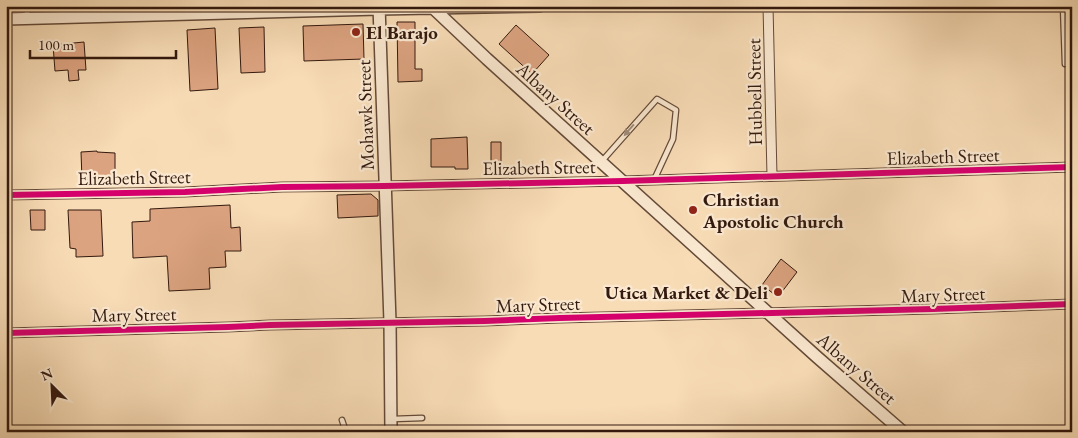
<svg xmlns="http://www.w3.org/2000/svg" width="1078" height="438" viewBox="0 0 1078 438" font-family="'EB Garamond',serif">
  <style>
    .building { fill: #dca380; stroke: #33190e }
    .lines { fill: none; stroke-linecap: round; stroke-linejoin: round }
    .service-casing { stroke: #644a38; stroke-width: 7 }
    .minor-casing { stroke: #644a38; stroke-width: 11 }
    .tertiary-casing { stroke: #644a38; stroke-width: 14 }
    .service { stroke: #fae8d0; stroke-width: 4.5 }
    .minor { stroke: #fae8d0; stroke-width: 9 }
    .tertiary { stroke: #fae8d0; stroke-width: 11 }
    .cycleway-casing { stroke: #fae8d0; stroke-width: 9 }
    .cycleway { stroke: #d6006c; stroke-width: 6 }
    .oneway { fill: #a08b79 }
    .poi-dot { fill: #8f2418; stroke: #fae8d0; stroke-width: 2 }
    .labels { text-anchor: middle; stroke-width: 4.5; stroke-linejoin: round; paint-order: stroke }
    .poi-label { font-size: 19px; font-weight: bold; fill: #33190e; stroke: #fae8d0; text-anchor: start }
    .street-label { font-size: 19px; fill: #33190e; stroke: #fae8d0 }
  </style>
  <rect width="100%" height="100%" fill="#f8dcb6"/>
  <filter id="stains"><feTurbulence type="fractalNoise" baseFrequency=".004" numOctaves="4"/><feColorMatrix values="0 0 0 0 .2 0 0 0 0 .09 0 0 0 0 .02 0 0 0 .5 -.17"/></filter>
  <radialGradient id="worn" r=".72"><stop offset=".6" stop-color="#630" stop-opacity="0"/><stop offset="1" stop-color="#630" stop-opacity=".3"/></radialGradient>
  <path class="building" d="M397 22H415V69H422V81L398 82Z
    M363 24 364 59 304 61 303 26Z
    M516 25 549 55 532 74 499 44Z
    M264 27 265 72 241 73 239 28Z
    M215 28 218 89 190 91 187 30Z
    M84 42 86 70H78L79 80 69 81 68 70 55 71 53 45Z
    M467 137 468 169H455V167H431V139Z
    M491 142H501V166H491Z
    M97 151V152L115 153V180L100 179V178L82 180 81 152Z
    M371 194 378 200V216L338 218 337 195Z
    M230 205 231 228 240 227 241 251H225L226 267 209 268 210 289 169 291 167 256 133 258 132 222 150 221V209Z
    M30 210H45V230H31Z
    M68 210H101L103 256 76 257V249L70 248Z
    M781 259 797 272 778 297 762 285Z"/>
  <g class="lines">
    <defs>
      <path id="service" d="M27 6V17
        M1063 6 1065 64
        M602 161 657 99 676 110 673 139 654 180
        M393 419 422 418
        M342 420 346 432"/>
      <path id="minor" d="M768 6 772 176
        M6 195 185 192 282 187 384 186 623 181 1072 167
        M6 333 228 327 270 325 485 321 560 318 933 309 1072 304"/>
      <path id="tertiary" d="M379 6 390 322 391 432
        M433 8 487 59 817 357 903 432
        M6 19 379 9 540 6"/>
    </defs>
    <use href="#service" class="service-casing"/>
    <use href="#minor" class="minor-casing"/>
    <use href="#tertiary" class="tertiary-casing"/>
    <use href="#service" class="service"/>
    <use href="#minor" class="minor"/>
    <use href="#tertiary" class="tertiary"/>
    <defs>
      <path id="cycleway" d="M6 195 185 192 282 187 384 186 623 181 1072 167
        M6 333 228 327 270 325 485 321 560 318 933 309 1072 304"/>
    </defs>
    <use href="#cycleway" class="cycleway-casing"/>
    <use href="#cycleway" class="cycleway"/>
  </g>
  <defs><path id="oneway-solid" d="M-6-.8H1V-3.2L6.5 0L1 3.2V.8H-6Z" transform="scale(1.25)"/></defs>
  <use class="oneway" href="#oneway-solid" transform="translate(629 130) rotate(131)"/>
  <g class="poi-dot">
    <circle cx="356" cy="32" r="5"/>
    <circle cx="693" cy="210" r="5"/>
    <circle cx="778" cy="292" r="5"/>
  </g>
  <g class="labels">
    <g class="poi-label">
      <text x="366" y="39">El Barajo</text>
      <text x="703" y="206">Christian<tspan x="703" dy="22">Apostolic Church</tspan></text>
      <text x="768" y="299" text-anchor="end">Utica Market &amp; Deli</text>
    </g>
    <g class="street-label">
      <text transform="translate(754 92) rotate(-91)" y="7">Hubbell Street</text>
      <text transform="translate(556 98) rotate(42)" y="7">Albany Street</text>
      <text transform="translate(365 115) rotate(-92)" y="7">Mohawk Street</text>
      <text transform="translate(943 156) rotate(-2)" y="7">Elizabeth Street</text>
      <text transform="translate(539 167) rotate(-1)" y="7">Elizabeth Street</text>
      <text transform="translate(134 177) rotate(-1)" y="7">Elizabeth Street</text>
      <text transform="translate(943 294) rotate(-2)" y="7">Mary Street</text>
      <text transform="translate(538 304) rotate(-2)" y="7">Mary Street</text>
      <text transform="translate(134 314) rotate(-1)" y="7">Mary Street</text>
      <text transform="translate(857 368) rotate(41)" y="7">Albany Street</text>
    </g>
  </g>
  <rect width="1078" height="438" fill="none" stroke="#f8dcb6" stroke-width="25"/>
  <rect x="8" y="8" width="1063" height="423" fill="none" stroke="#33190e" stroke-width="2.5"/>
  <rect x="12" y="12" width="1053" height="413" fill="none" stroke="#33190e"/>
  <g transform="translate(52 386) rotate(336)" stroke="#fae8d0" stroke-width="4" paint-order="stroke">
  <path d="M0-4L9 19L0 12L-9 19Z" fill="#33190e"/>
  <text y="-8" font-size="14" font-weight="bold" text-anchor="middle" fill="#33190e">N</text>
  </g>
  <path d="M30 50v8h146v-8" fill="none" stroke="#33190e" stroke-width="2.5"/>
  <text x="38" y="50" font-size="15" fill="#33190e" stroke="#fae8d0" stroke-width="4" paint-order="stroke">100 m</text>
  <rect width="100%" height="100%" filter="url(#stains)"/>
  <rect width="100%" height="100%" fill="url(#worn)"/>
</svg>
